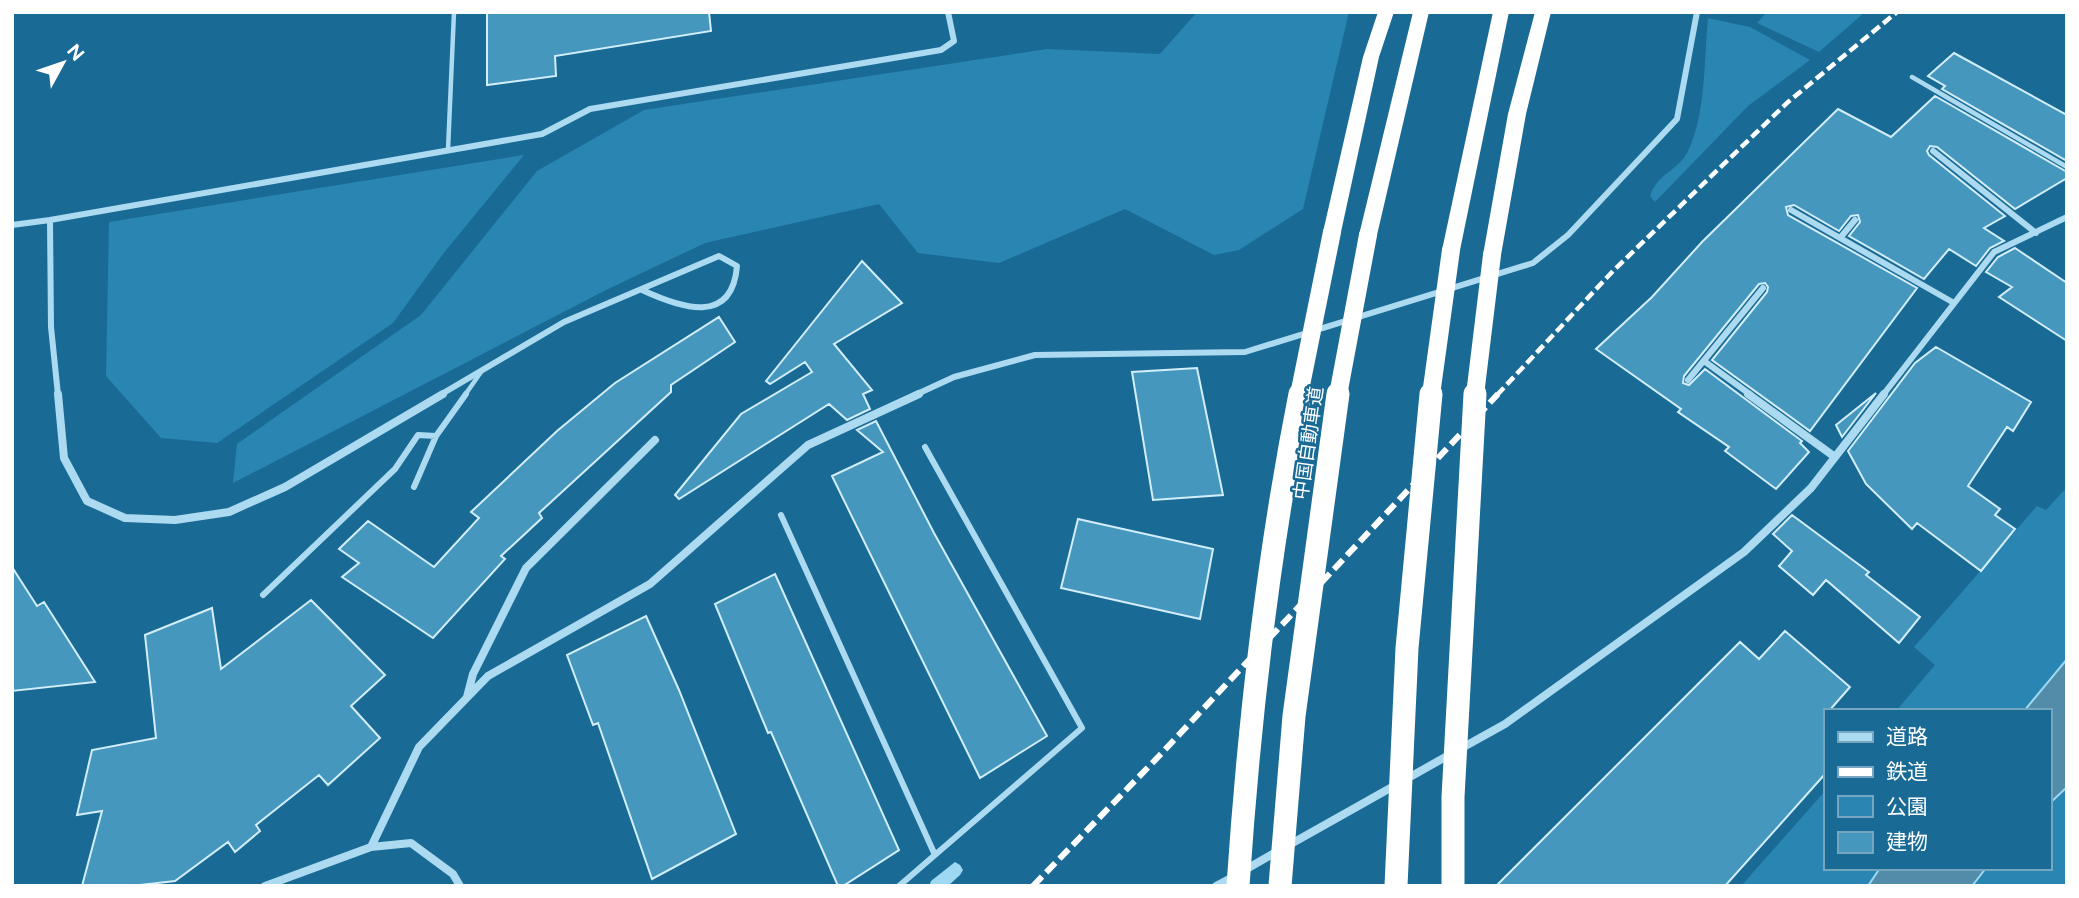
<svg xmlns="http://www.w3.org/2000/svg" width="2079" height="898" viewBox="0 0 2079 898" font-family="Figtree,'Noto Sans JP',sans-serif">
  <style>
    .green { fill: #2985b2 }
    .water { fill: #528ca8; stroke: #9ed8f3; stroke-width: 2 }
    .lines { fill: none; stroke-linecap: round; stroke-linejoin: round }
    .stream { fill: #9ed8f3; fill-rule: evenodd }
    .building { fill: #4697be; stroke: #d2eefb; stroke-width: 2 }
    .service-far1 { stroke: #acdaf0; stroke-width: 4.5 }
    .service { stroke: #acdaf0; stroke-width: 6 }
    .minor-far1 { stroke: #acdaf0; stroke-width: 6 }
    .minor { stroke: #acdaf0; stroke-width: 8 }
    .motorway { fill: #fff; fill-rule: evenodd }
    .rail-far1 { stroke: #fff; stroke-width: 4.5; stroke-dasharray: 10 4.5; stroke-linecap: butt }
    .rail { stroke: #fff; stroke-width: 6; stroke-dasharray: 13 6; stroke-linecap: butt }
    .motorway-bridge-far1 { stroke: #fff; stroke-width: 18 }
    .motorway-bridge { stroke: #fff; stroke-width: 23 }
    .labels { text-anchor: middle; stroke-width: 5; stroke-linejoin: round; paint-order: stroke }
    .street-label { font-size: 19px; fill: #fff; stroke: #196b96 }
  </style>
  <rect width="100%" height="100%" fill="#196b96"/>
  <path class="green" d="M1197 12H1349L1303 209 1239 250 1214 255 1125 209 999 263 918 253 879 204 705 243 604 291 233 483 237 444 421 315 537 171 644 110 1047 49 1160 54Z
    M1767 12H1865L1819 52 1757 23Z
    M1708 18 1750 27 1810 60 1748 106 1655 202 1650 196C1656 175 1679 170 1688 151 1706 115 1704 59 1708 18Z
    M524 155 443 254 393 323 217 443 161 438 106 376 109 222Z
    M2067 487V659L2024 711H1896L1935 665 1914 647 2037 506 2046 510Z
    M2067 770V886H1951L1963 868H2049V786Z
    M1825 791V868H1880L1868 886H1741Z"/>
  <path class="water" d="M2067 659V787L2049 804V711H2024Z
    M1880 868H1986L1972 886H1868Z"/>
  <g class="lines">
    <path class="stream" d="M955 862 960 865 963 870 960 875 948 886H929L931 881Z"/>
  </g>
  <path class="building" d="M487 12H709L711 31 555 56 556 76 487 85Z
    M1954 53 2067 115V161L1942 89 1945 86 1928 76Z
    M1935 96 2067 172V178L2015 209 1937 147 1930 146 1927 151 1929 155 2005 216 1984 228 2004 241 1990 248 1976 266 1949 249 1924 279 1849 236 1860 222 1858 215 1851 216 1839 231 1794 205 1786 207 1788 215 1917 288 1810 431 1712 360 1767 292 1768 287 1765 283 1759 284 1684 376 1683 383 1689 385 1705 369 1802 441 1800 443 1809 452 1776 489 1725 451 1729 447 1678 412 1681 409 1596 349 1652 297 1702 242 1838 109 1891 137Z
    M2015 248 2067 283V341L1999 297 2012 287 1986 272 1998 257Z
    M862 261 902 303 834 344 872 390 863 394 870 409 847 420 829 404 679 499 675 495 741 414 812 372 805 362 770 384 766 381Z
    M719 317 735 342 671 385V392L539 513 542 518 501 556 505 559 433 638 342 577 359 563 339 549 368 521 434 567 479 518 471 512 557 431 615 383Z
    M1936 347 2031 402 2013 431 2007 427 1968 486 2000 509 1995 515 2015 529 1981 571 1917 523 1912 529 1866 484 1848 451 1915 363Z
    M1197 368 1223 495 1153 500 1132 372Z
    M1876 393 1842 437 1836 425Z
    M876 421 934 533 1047 736 980 778 832 476 883 452 857 430Z
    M1792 515 1869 572 1866 575 1920 617 1899 643 1826 580 1813 595 1779 566 1792 551 1773 534Z
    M1078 519 1213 549 1200 619 1061 588Z
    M12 567 37 606 44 602 95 682 12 691Z
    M775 574 899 850 843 886H838L771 732 768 733 715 604Z
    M311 600 385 675 351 706 380 738 328 785 319 775 256 825 260 831 235 852 228 842 175 881 131 886H82L102 811 77 815 92 750 156 738 145 635 212 608 221 669Z
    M646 616 679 690 736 834 652 879 598 723 593 725 567 655Z
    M1785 631 1850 687 1829 711H1825V774L1725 886H1496L1740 642 1759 659Z"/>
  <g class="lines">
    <path class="service-far1" d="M1912 77 2067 167
      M448 150 454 12
      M465 395 481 372"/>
    <path class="service" d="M414 487 436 436 466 394
      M781 515 935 855
      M263 595 395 469 418 435 436 436
      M899 886 1082 728 925 447"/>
    <path class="minor-far1" d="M1933 151 2036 233
      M1791 210 1954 303
      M50 220 542 134 590 109 941 50 954 41 948 12
      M12 225 50 220 51 327 58 395
      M1840 238 1855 220
      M1704 361 1751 395
      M1688 380 1763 288
      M440 395 564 322 719 256 737 266C732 326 681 308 642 290
      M915 395 954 377 1035 355 1245 352 1533 263 1568 235 1677 119 1697 12
      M1883 395 1994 252 2067 217"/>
    <path class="minor" d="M58 394 64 458 87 501 125 518 175 520 229 512 285 487 443 394
      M1748 394 1835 457
      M467 697 473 674 526 568 655 440
      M1460 749 1505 724 1744 552 1811 488 1884 394
      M1289 845 1449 755
      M1243 871 1278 851
      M265 886 371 847
      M460 886 453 874 411 843 371 847 419 747 488 676 650 584 808 445 919 394
      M1216 886 1233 877"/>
    <path class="motorway" d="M1378 12H1394L1379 57 1341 232 1339 237H1325L1323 232 1363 57Z
      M1413 12H1429L1377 235 1375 240H1361L1359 235Z
      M1493 12H1509L1460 250 1458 255 1451 257 1444 255 1442 250Z
      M1535 12H1551L1526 114 1501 255 1499 260 1492 262 1485 260 1483 255 1508 114Z"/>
    <path class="rail-far1" d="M1497 395 1613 271 1788 102 1897 12"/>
    <path class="rail" d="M1033 886 1160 755 1498 394"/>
    <path class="motorway-bridge-far1" d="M1299 395 1332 232
      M1338 395 1368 235
      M1431 395 1451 250
      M1475 395 1492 255"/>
    <path class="motorway-bridge" d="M1238 886C1249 721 1268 555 1300 394
      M1280 886 1294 716 1338 394
      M1396 886 1407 648 1431 394
      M1453 886V797L1475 394"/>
  </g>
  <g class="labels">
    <g class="street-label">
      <text transform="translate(1308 443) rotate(-82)" y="7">中国自動車道</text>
    </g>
  </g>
  <rect width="2079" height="898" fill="none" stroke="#ffffff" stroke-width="28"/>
  <rect x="1824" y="709" width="228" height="161" fill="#196b96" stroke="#75a6c0" stroke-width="2"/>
  <rect x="1838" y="732" width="35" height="10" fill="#acdaf0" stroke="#75a6c0" stroke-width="2"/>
  <text x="1886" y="744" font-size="21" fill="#ffffff">道路</text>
  <rect x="1838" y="767" width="35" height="10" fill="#ffffff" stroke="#75a6c0" stroke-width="2"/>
  <text x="1886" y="779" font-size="21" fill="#ffffff">鉄道</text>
  <rect x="1838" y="796" width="35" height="21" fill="#2985b2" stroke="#75a6c0" stroke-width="2"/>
  <text x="1886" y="814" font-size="21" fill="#ffffff">公園</text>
  <rect x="1838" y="832" width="35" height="21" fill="#4697be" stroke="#75a6c0" stroke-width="2"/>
  <text x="1886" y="849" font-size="21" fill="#ffffff">建物</text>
  <g transform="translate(63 63) rotate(50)" stroke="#196b96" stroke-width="5" paint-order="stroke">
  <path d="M0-5L12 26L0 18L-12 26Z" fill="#ffffff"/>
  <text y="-10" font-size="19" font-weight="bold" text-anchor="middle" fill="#ffffff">N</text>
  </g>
</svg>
